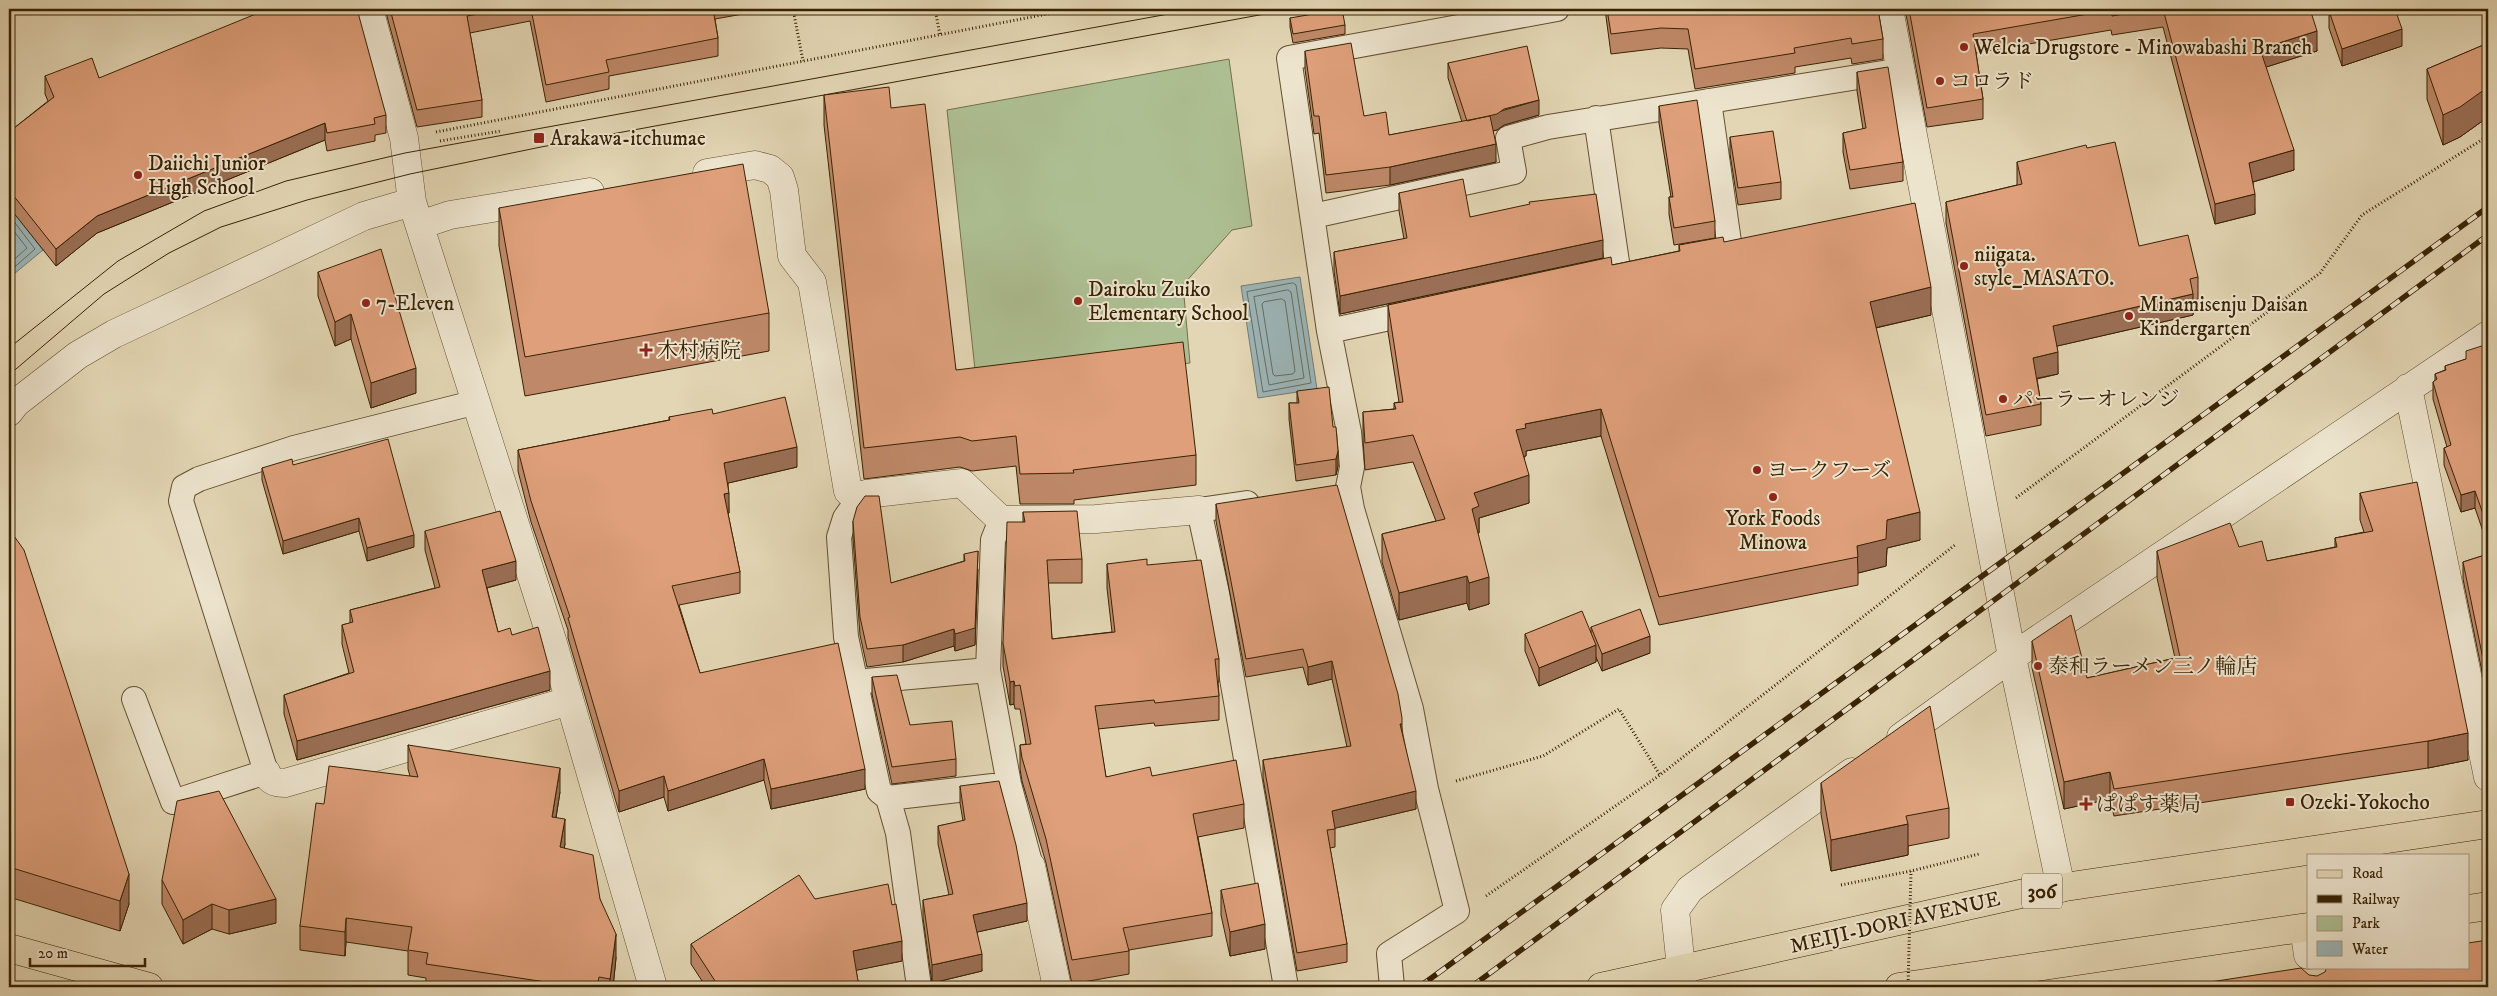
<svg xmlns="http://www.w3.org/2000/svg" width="2497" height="996" viewBox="0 0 2497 996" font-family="'IM FELL DW Pica','Noto Serif JP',serif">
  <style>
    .green { fill: #adbf92; stroke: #72704a }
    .water { fill: #9cb6b9; stroke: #747b70 }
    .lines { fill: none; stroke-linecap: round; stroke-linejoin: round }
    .shore { stroke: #6a6c5e; stroke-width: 1 }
    .service-casing { stroke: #634f2f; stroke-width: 26 }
    .minor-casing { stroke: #634f2f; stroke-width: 29 }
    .primary-casing { stroke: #382203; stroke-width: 29 }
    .path { stroke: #382203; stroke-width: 3; stroke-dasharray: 1 2.5; stroke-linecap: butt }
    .service { stroke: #ede4ce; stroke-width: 24 }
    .minor { stroke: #ede4ce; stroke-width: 28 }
    .primary { stroke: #e3d6b4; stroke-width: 28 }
    .tram { stroke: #382203; stroke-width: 1 }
    .rail-casing { stroke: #382203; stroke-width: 5.5 }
    .rail { stroke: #ede4ce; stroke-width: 4; stroke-dasharray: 11; stroke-linecap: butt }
    .path-bridge { stroke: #382203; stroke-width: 3; stroke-dasharray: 1 2.5; stroke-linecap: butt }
    .wall { fill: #bf8969; stroke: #382203 }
    .shaded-wall { fill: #9b6f55; stroke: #382203 }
    .building { fill: #de9f7a; stroke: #382203 }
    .poi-dot { fill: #8f2418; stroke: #ede4ce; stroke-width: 2 }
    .labels { text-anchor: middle; stroke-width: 4; stroke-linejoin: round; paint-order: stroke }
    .shield { fill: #ede4ce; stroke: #6e5c40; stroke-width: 1 }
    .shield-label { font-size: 20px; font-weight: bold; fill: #382203 }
    .poi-label { font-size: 21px; fill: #382203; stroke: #ede4ce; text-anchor: start }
    .street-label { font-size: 21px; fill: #382203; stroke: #ede4ce }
  </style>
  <rect width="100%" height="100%" fill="#e3d6b4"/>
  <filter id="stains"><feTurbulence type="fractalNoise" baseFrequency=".004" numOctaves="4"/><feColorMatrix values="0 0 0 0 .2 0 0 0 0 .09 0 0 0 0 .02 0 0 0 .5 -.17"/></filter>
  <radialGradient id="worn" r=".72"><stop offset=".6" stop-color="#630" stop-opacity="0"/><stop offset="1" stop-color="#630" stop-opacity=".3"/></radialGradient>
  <path class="green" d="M1229 59 1252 226 1232 230 1183 285 1190 363 977 388 947 110Z"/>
  <path class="water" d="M9 207 43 250 9 278Z
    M1300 277 1317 389 1258 398 1241 286Z"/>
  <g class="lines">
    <path class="shore" d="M9 215 35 249 9 272
      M9 225 27 248 9 264
      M1293 283 1296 285 1311 383 1263 392 1247 292Z
      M1288 290 1291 292 1304 378 1269 385 1254 297Z
      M1282 299 1285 301 1295 371 1293 374 1275 376 1273 374 1262 304 1264 302Z"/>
    <defs>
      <path id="service" d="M1709 101 1730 249
        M1596 118 1618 269
        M1313 216 1514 172 1508 138 1548 127 1889 72
        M1329 331 1418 312
        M858 500 845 518 839 537 846 637 879 791 888 798 898 833 919 987
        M1247 503 1199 510 1217 593 1286 987
        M1001 520 993 540 988 670 1009 784 1031 866
        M855 682 988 670
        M134 699 173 802 266 772 181 501 184 487 199 479 294 448 477 402
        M888 798 993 786
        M1392 987 1389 954 1457 911 1426 789 1411 709 1352 509 1348 487 1352 467 1349 432 1329 331 1289 58 1557 9"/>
      <path id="minor" d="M369 9 404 138 412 202 552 640 653 987
        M1889 9 2012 657 2061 888
        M707 173 755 165 770 169 780 177 784 190 792 256 812 282 848 491 858 500 866 494 962 483 1001 520 1096 519 1199 510
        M420 225 450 215 590 192
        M2408 388 2488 777
        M9 412 16 403 78 355 114 334 364 216 412 202
        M1901 737 2012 657 2488 335
        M266 772C270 781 275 783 285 783L569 701
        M1031 866 1057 987
        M2304 928 2308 955
        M1683 987 1675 910 1690 889 1852 772"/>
      <path id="primary" d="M2468 909 2488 906
        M9 948 149 987
        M1601 987 2025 893 2488 824
        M1899 987 2308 927"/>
    </defs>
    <use href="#service" class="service-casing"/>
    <use href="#minor" class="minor-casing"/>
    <use href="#primary" class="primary-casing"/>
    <path class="path" d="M793 9 803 61
      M935 9 940 35
      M1043 9 1044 14
      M436 132 1073 9
      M440 141 501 131
      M2016 498 2320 273 2362 215 2488 136
      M1456 781 1543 756 1619 709 1660 775
      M1841 885 1911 871 1979 854
      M1486 896 1660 775 1955 545"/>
    <use href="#service" class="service"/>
    <use href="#minor" class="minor"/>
    <use href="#primary" class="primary"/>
    <path class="tram" d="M9 348 118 261 204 211 286 181 405 153 1196 9
      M9 375 104 294 169 253 221 227 307 200 410 174 541 147 1292 9"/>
    <defs>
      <path id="rail" d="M1419 987 2488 207
        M1471 987 2488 235"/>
    </defs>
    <use href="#rail" class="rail-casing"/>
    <use href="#rail" class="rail"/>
    <path class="path-bridge" d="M1908 987 1911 871"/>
  </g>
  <path class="wall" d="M385 9H771L715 19 718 38V56L609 76V89L546 102 530 21 470 33 482 100V117L417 127Z
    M1605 9H1878L1883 39V59L1852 64 1851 58 1795 67V73L1695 89 1688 49 1661 48 1611 54Z
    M1905 9H2310L2317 51 2266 67 2294 170 2253 182 2255 214 2215 224 2163 27 2112 35 2111 30 1976 53 1983 99V119L1927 127Z
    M2329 11 2402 46 2342 66 2329 28Z
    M1290 18 1345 25V34L1293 43 1290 27Z
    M2488 43V117L2460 137 2443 145 2427 99V69Z
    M1305 51 1364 116 1389 135 1462 122 1448 78V63L1539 115 1504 125 1497 130 1493 131 1496 162 1390 185 1326 193 1319 133 1314 134 1305 69Z
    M1857 72 1903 162V181L1850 189 1843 152V133L1863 129 1857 91Z
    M45 76 99 78 386 115V133L375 135V141L327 151 325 140 97 233 56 266 9 207V132L48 101 45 94Z
    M824 95 891 108 956 370 1196 455V485L1074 500V504H1020L1016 466 972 471 960 467 864 479 824 125Z
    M1659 106 1715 221V238L1674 245 1669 214V197H1671L1659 123Z
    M1730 137 1781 182V199L1738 205 1730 154Z
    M2017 162 2139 246 2198 277V299L2193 300V315L2057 346 2058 374 2037 379 2041 404V425L1986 436 1946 223V202L2017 185Z
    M1399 193 1470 217 1603 258 1340 314 1334 271V252L1404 239 1399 211Z
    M499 208 769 313V351L525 396 499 246Z
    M1724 242 1931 315 1876 328 1920 540 1887 548 1886 566 1858 573V585L1659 625 1601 436 1526 451V456H1524L1529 503 1479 518V533L1478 534 1489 604 1469 610 1467 603 1399 620 1382 562V534L1436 521 1413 462 1365 470 1363 440V412L1394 409V403L1399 402 1388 332V305L1612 265 1679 251V245Z
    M318 272 416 393 371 408 351 339 335 346 318 296Z
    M2488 344V546L2475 508 2461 512 2444 465V448L2447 447 2433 399V382L2435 380V374L2445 370V366L2466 359Z
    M1297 391 1333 427 1338 466 1336 475 1296 481 1289 419V403H1297Z
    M713 414 797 467 728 483 729 513 728 514 740 572V593L679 605 700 673 865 789 771 809 764 780 668 811 664 797 619 812 568 638V630L531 522 518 471V450L669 420V417Z
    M293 465 414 547 367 561 359 531 283 554 262 480V468Z
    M2360 493 2468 760 2428 768 2114 816 2110 799 2064 809 2032 668V641L2087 678 2175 658 2157 578V551L2239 547 2267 561 2335 547V538L2364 532 2360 520Z
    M1216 504 1402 735 1416 809 1335 828V847L1330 848 1347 944V962L1297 971 1263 778V760L1347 747 1332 679 1308 685 1303 667 1246 677 1216 521Z
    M1023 512 1082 559V583H1048L1052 639 1112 632 1107 588V564L1147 565 1219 659V682H1218L1219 696V720L1155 726 1154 723 1098 729 1106 777 1152 776 1244 804V828L1198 837 1212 913V936L1129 950V974L1072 984 1046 863 1022 781 1020 769V745L1026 744 1020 709H1015L1014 704 1010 705 1003 666V643L1023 522Z
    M853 521 891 583 964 561V554L978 569 975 645 955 651 954 646 903 662 867 667 860 635 853 539Z
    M9 529 129 904 120 931 9 897Z
    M425 531 516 580 487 588 498 632 512 635 550 690 297 760 284 714V695L349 673 342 644V625L350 623V610L435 588 425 550Z
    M2488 554V701L2463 579V562Z
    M1591 627 1650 653 1602 671 1596 657V662L1539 686 1525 651V634L1591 633Z
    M872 677 910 725 956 759V776L892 784 872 694Z
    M408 745 560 792 556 818 565 844 564 848 600 899 616 958 613 987H426V978L408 975V951L346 942 345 956 300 950V926L324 804 410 776 408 769Z
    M1821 783 1949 808V838L1908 846V855L1831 871 1821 814Z
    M960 786 1027 921 977 932 982 971 932 983 923 918V900L949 895 938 844V826L963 821 960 803Z
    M162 880 276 923 229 934 212 929 183 944 162 904Z
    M1221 890 1265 949 1230 956 1221 915Z
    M815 899 902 961 856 970 859 987H706L691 964V944Z"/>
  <path class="shaded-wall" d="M2402 29V46L2342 66V49Z
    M2317 31V51L2260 69V49Z
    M2488 87V117L2460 137 2443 145V115Z
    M1539 100V115L1504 125 1497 130 1467 136V121Z
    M325 123V140L97 233 56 266V249L97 216Z
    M1496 144V162L1390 185V167Z
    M2294 150V170L2249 183V163Z
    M2255 194V214L2215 224V204Z
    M1603 240V258L1340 314V296Z
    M1931 287V315L1870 329V302Z
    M2193 294V315L2053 347V326Z
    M351 314V339L335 346V322Z
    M2058 352V374L2033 379V358Z
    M416 368V393L371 408V383Z
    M1601 409V436L1526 451V456L1516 458V430L1525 424Z
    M797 447V467L724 484V463Z
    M1338 451V466L1336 475V459Z
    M1529 475V503L1479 518V533L1472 536V509L1474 493Z
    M2475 491V508L2461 512V495Z
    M729 493V513L724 515V494Z
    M1920 512V540L1887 548 1886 566 1858 573 1857 546 1887 520Z
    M359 518V531L283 554V541Z
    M414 535V547L367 561V548Z
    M978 551 975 645 955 651V634Z
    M516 561V580L482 589V570Z
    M1467 576V603L1399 620V593Z
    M1489 577V604L1469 610V583Z
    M954 629V646L903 662V645Z
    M1650 636V653L1602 671V654Z
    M1596 645V662L1539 686V668Z
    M1332 661V679L1308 685V667Z
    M550 671V690L297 760V741Z
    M1014 681V704L1010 705V682Z
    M1400 724H1402V742Z
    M2468 733V760L2428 768V741Z
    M764 759V780L668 811V791Z
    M560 768V792L552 842V817Z
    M865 769V789L771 809V789Z
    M2110 772V799L2064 809V782Z
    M664 776V797L619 812V791Z
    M1416 791V809L1332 829V811Z
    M565 819V844L560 872V847Z
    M1908 824V855L1831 871V840Z
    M129 874V904L120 931V901Z
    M276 899V923L229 934V910Z
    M1027 903V921L973 933V915Z
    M212 904V929L183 944V920Z
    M346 918V942L345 956V932Z
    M1265 924V949L1230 956V932Z
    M616 934V958L613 987H610V979Z
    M902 941V961L853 971V951Z
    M982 954V971L932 983V965Z"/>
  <path class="building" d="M268 9H357L386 115 374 118 375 124 327 133 325 123 97 216 56 249 9 190V132L54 97 45 76 92 58 99 78Z
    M390 9H505L467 16 482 100 417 110Z
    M531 9H713L718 38 606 60 609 72 546 85Z
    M1342 9 1345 25 1293 34 1290 18Z
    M1607 9H1878L1883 39 1852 44 1851 38 1794 48 1795 53 1695 69 1688 29 1661 28 1611 34Z
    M1909 9H2154L2112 16 2111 10 1973 34 1983 99 1927 108Z
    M2163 9H2310L2317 31 2260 49 2294 150 2249 163 2255 194 2215 204Z
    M2336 9H2395L2402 29 2342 49 2329 11Z
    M1351 43 1364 116 1386 112 1389 135 1490 116 1496 144 1390 167 1326 175 1319 116H1314L1305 51Z
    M2488 43V87L2460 107 2443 115 2427 69Z
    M1527 46 1539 100 1504 109 1497 114 1467 121 1448 63Z
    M1888 67 1903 162 1850 170 1843 133 1866 128 1857 72Z
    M889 87 891 108 925 104 956 370 1183 342 1196 455 1073 470 1074 473 1020 474 1016 436 972 441 960 437 864 448 824 95Z
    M1697 100 1715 221 1674 228 1669 197H1673L1659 106Z
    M1773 131 1781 182 1738 188 1730 137Z
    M2115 142 2139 246 2188 235 2198 277 2190 279 2193 294 2053 326 2058 352 2033 358 2041 404 1986 415 1946 202 2022 184 2017 162 2086 145 2087 148Z
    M743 164 769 313 525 357 499 208Z
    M1463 179 1470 217 1530 204 1529 202 1596 194 1603 240 1340 296 1334 252 1407 238 1399 193Z
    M1915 203 1931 287 1870 302 1920 512 1887 520 1886 539 1857 546 1858 557 1659 597 1601 409 1525 424 1526 428 1516 430 1529 475 1474 493 1479 506 1472 509 1489 577 1469 583 1467 576 1399 593 1382 534 1445 519 1413 435 1365 443 1363 412 1396 409 1394 403 1403 402 1388 305 1611 257 1612 265 1680 251 1679 245 1723 237 1724 242Z
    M381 249 416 368 371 383 351 314 335 322 318 272Z
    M2488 344V528L2475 491 2461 495 2444 448 2451 445 2433 382 2437 379 2435 374 2446 370 2445 366 2466 359V351Z
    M1329 387 1333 427H1336L1338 451 1336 459 1296 465 1289 403H1299L1297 391Z
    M785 397 797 447 724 463 729 493 724 494 740 572 672 586 700 673 838 643 865 769 771 789 764 759 668 791 664 776 619 791 568 618 570 617 531 501 518 450 670 420 669 417 712 409 713 414Z
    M388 439 414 535 367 548 359 518 283 541 262 468 292 459 293 465Z
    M2417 482 2468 733 2428 741 2114 789 2110 772 2064 782 2032 641 2071 615 2087 678 2180 657 2157 551 2230 523 2239 547 2262 541 2267 561 2337 547 2335 538 2373 531 2360 493Z
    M1337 485 1398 694 1402 718V724H1400L1416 791 1332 811 1335 829 1327 830 1347 944 1297 953 1263 760 1351 746 1332 661 1308 667 1303 649 1246 659 1216 504Z
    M865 496H879L891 583 965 561 964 554 978 551 975 628 955 634 954 629 903 645 867 649 860 617 853 521 857 507Z
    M500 511 516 561 482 570 498 632 510 628 512 635 538 627 550 671 297 741 284 695 354 672 342 625 353 622 350 610 440 587 425 531Z
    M1077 511 1082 559 1047 560 1052 639 1115 632 1107 564 1147 559V565L1201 560 1219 659H1215L1219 696 1155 703 1154 700 1095 706 1106 777 1150 767 1152 776 1236 760 1244 804 1193 814 1212 913 1123 928 1129 951 1072 960 1046 839 1022 758 1020 745 1031 744 1020 685 1015 686 1014 681 1010 682 1003 643 1007 522H1025L1023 512Z
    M9 529 24 550 129 874 120 901 9 867Z
    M2488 554V683L2463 562Z
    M1640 609 1650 636 1602 654 1591 627Z
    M1582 611 1596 645 1539 668 1525 634Z
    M897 675 910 725 952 721 956 759 892 767 872 677Z
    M1930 706 1949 808 1906 816 1908 824 1831 840 1821 783Z
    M408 745 560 768 552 817 565 819 560 847 593 855 600 899 616 934 610 979 599 977 597 987H579L426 964 428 953 408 950 412 927 346 918 345 932 300 926 316 803 324 804 329 766 418 777Z
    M999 781 1016 845 1027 903 973 915 982 954 932 965 923 900 953 894 938 826 965 820 960 786Z
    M219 791 276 899 229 910 212 904 183 920 162 880 177 801Z
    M799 875 815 899 888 884 892 905 896 904 902 941 853 951 859 987H719L691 944Z
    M1258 883 1265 924 1230 932 1221 890Z
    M2488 940V987H2178L2301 968 2309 975 2317 976 2325 972 2327 967H2468V943Z"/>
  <g class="poi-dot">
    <circle cx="1964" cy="47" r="5"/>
    <circle cx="1940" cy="81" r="5"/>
    <rect x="533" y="132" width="12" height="12" rx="2.5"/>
    <circle cx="138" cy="175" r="5"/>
    <circle cx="1964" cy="266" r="5"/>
    <circle cx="1078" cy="301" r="5"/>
    <circle cx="366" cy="303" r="5"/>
    <circle cx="2129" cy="316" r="5"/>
    <path d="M643.5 342.5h5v5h5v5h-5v5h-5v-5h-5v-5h5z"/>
    <circle cx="2003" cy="399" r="5"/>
    <circle cx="1757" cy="470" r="5"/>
    <circle cx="1773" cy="497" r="5"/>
    <circle cx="2038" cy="666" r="5"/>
    <rect x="2285" y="797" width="10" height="10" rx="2.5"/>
    <path d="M2083.5 796.5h5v5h5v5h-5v5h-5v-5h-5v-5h5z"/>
  </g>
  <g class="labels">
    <rect class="shield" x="2022" y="873.5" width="40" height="35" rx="4"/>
    <g class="shield-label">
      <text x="2042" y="898">306</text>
    </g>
    <g class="poi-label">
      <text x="1974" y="54">Welcia Drugstore - Minowabashi Branch</text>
      <text x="1950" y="88">コロラド</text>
      <text x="550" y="145">Arakawa-itchumae</text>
      <text x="148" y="170">Daiichi Junior<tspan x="148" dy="24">High School</tspan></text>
      <text x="1974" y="261">niigata.<tspan x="1974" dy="24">style_MASATO.</tspan></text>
      <text x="1088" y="296">Dairoku Zuiko<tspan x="1088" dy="24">Elementary School</tspan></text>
      <text x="376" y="310">7-Eleven</text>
      <text x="2139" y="311">Minamisenju Daisan<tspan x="2139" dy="24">Kindergarten</tspan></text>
      <text x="657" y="357">木村病院</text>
      <text x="2013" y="406">パーラーオレンジ</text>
      <text x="1767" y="477">ヨークフーズ</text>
      <text x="1773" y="525" text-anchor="middle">York Foods<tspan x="1773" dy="24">Minowa</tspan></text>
      <text x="2048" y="673">泰和ラーメン三ノ輪店</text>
      <text x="2300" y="809">Ozeki-Yokocho</text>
      <text x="2096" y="811">ぱぱす薬局</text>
    </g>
    <g class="street-label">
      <text transform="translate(1895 922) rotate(-13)" y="7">MEIJI-DORI AVENUE</text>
    </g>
  </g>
  <rect width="2497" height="996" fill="none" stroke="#e3d6b4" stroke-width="30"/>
  <rect x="10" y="10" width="2477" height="976" fill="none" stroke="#382203" stroke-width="2.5"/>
  <rect x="15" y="15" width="2467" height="966" fill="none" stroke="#382203"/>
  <rect x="2307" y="854" width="162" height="115" fill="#ede4ce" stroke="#a5967d"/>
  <rect x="2317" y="870" width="25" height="8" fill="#e3d6b4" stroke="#a5967d"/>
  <text x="2352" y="878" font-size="15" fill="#382203">Road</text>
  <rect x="2317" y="895" width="25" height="8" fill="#382203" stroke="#a5967d"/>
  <text x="2352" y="904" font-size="15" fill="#382203">Railway</text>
  <rect x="2317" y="916" width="25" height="15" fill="#adbf92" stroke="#a5967d"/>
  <text x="2352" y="928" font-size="15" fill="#382203">Park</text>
  <rect x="2317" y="941" width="25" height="15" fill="#9cb6b9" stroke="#a5967d"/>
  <text x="2352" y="954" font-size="15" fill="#382203">Water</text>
  <path d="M30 958v8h115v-8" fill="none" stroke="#382203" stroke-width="2.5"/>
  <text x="38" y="958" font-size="15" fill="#382203" stroke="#ede4ce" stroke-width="4" paint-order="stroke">20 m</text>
  <rect width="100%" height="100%" filter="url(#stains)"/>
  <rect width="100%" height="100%" fill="url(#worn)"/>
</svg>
